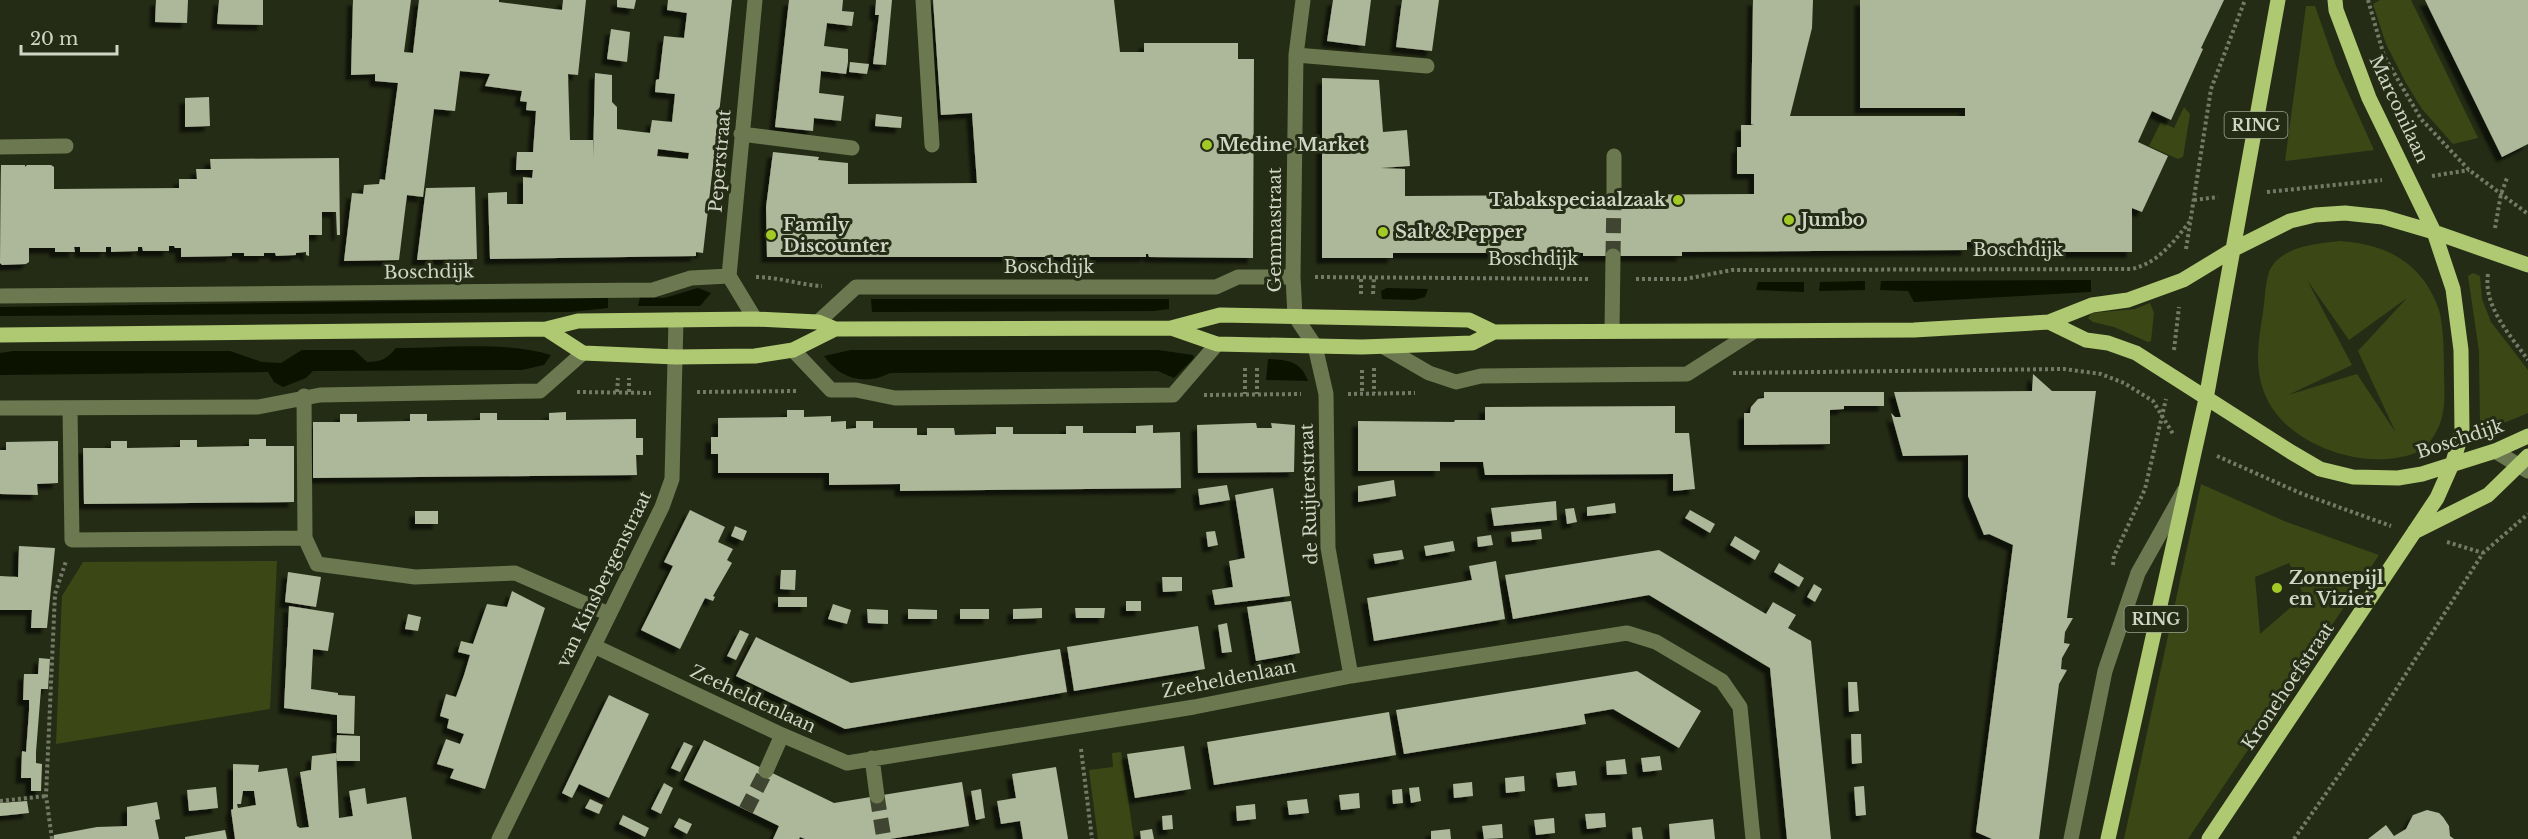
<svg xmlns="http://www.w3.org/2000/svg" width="2528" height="839" viewBox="0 0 2528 839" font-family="'Libre Baskerville',serif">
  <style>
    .green { fill: #3b4815; fill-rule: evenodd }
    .water { fill: #0c1200 }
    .building { fill: #adb79a; fill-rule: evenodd; filter: url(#shadow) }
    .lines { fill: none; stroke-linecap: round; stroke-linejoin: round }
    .minor-tunnel { stroke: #3f4530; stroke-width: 15; stroke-dasharray: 15 8; stroke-linecap: butt }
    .path { stroke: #747a67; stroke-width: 4; stroke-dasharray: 3 3; stroke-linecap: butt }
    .minor { stroke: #6c7950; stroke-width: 15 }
    .major { stroke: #afc972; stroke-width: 15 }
    .poi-dot { fill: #a3c926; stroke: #252c15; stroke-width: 2 }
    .labels { text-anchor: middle; stroke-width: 6; stroke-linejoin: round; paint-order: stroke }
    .shield { fill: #252c15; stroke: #9da291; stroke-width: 1.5 }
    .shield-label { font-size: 16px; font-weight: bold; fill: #d0d5c6 }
    .street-label { font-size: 18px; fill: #d0d5c6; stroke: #252c15 }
    .poi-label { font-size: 18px; font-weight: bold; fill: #d0d5c6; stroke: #252c15; text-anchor: start }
  </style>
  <defs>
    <filter id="shadow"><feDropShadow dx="-5.5" dy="5.5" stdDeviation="1.5" flood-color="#0009"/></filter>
  </defs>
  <rect width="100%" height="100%" fill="#252c15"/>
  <path class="green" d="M2380 0H2411L2478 138 2453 144 2422 109 2406 83 2386 44 2373 4Z
    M2306 6H2315L2336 66 2374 150 2285 161Z
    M2184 107 2190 114 2183 157 2178 159 2149 146 2161 122 2174 128Z
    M2340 241C2386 244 2421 262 2438 307 2444 324 2444 357 2444 375 2445 401 2446 422 2429 443 2421 452 2412 455 2401 457 2356 467 2290 444 2268 401 2253 371 2258 344 2263 312 2265 300 2265 284 2269 272 2280 246 2315 244 2340 241ZM2307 280 2349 340 2407 298 2358 351 2396 433 2357 374 2288 395 2352 365Z
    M2473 273 2480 276 2482 299 2491 322 2528 370V413L2487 430 2480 426 2479 351 2468 276Z
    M2150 303 2154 313 2151 341 2148 342 2114 327 2093 322 2088 318 2092 313 2135 309Z
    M2201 484 2284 521 2379 555 2188 839H2124ZM2289 563 2304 596 2260 634 2255 577Z
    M277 561 270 709 56 744 62 596 83 562Z
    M1121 752 1134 839H1098L1089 770 1113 767 1112 753Z"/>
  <path class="water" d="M2091 280V292L1914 302 1908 291 1880 290 1881 281Z
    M1865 281V290L1819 291 1820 282Z
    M1758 282H1804V292L1756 290Z
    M698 288 711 293 700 306H638L640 297 664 298Z
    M1387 288 1428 289 1425 297 1414 300 1382 299 1381 291Z
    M608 298V308L571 312 0 316V307Z
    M871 299H1169V309L1154 311 872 312Z
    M396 348C443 348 506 341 551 355L544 365 522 370 313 371 306 378 283 387 274 382 268 372 0 375V353L13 351H230L262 362 281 363 302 350H354L367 362C381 362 387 359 396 348Z
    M851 350H1158L1193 355 1194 358 1174 378 1158 371 890 373C865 386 840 379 824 356Z
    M1268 359C1287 360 1301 361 1308 381L1266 380Z"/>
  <path class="building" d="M156 0H188L187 23 155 22Z
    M219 0H263V25L217 24Z
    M353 0H411L404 52 413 53 419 0H499V2L562 10 563 0H586L578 75 568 74 570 140H593V158L595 73 612 75V102L617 107V129L650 133 652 120 672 122 675 94 655 92 656 80 659 79 664 36 684 38 687 13 667 10 668 0H732L703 253 696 252V256L490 259 488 193 507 192V204H523V177L532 178 533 170H516L517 152H533L536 111 526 110 527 102 520 101 522 91 485 86 490 74 460 71 455 111 434 109 423 197 407 195 399 260 344 261 352 193 363 194 364 185 379 184 380 179 385 180 398 83 375 81V74L351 75ZM658 149 689 153 688 159 657 156Z
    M617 0H636L634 9 617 7Z
    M789 0H843L842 11 854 12 852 26 827 23 824 46 848 49V62L846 74 821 71 819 93 844 96 841 121 814 118 813 131 775 127Z
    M876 0H892L886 65 873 64 879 15H875Z
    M933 0H1114L1120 52H1144V43H1238V59H1254L1253 258 1149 257 1148 254H1146V257H767L766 207 773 152 819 157 818 160 848 163V184L977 183 972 113 941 115Z
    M1333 0H1371L1365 46 1327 41Z
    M1402 0H1439L1432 51 1396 47Z
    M1753 0H1813L1812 28 1790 116H1965V108H1860V0H2224L2201 48 2203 49 2171 120 2152 111 2138 142 2168 156 2142 212 2132 208V252H2053V246L1979 247V242H1967V250L1682 252V256H1583V253H1393V258H1322V78L1379 80 1383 132 1407 130 1410 166 1380 168 1405 169V196L1754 194V174H1737V147H1741V125H1754L1751 124Z
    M2425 0H2528V144L2502 157Z
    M611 29 630 32 627 62 607 59Z
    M850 62 869 64 867 74 849 72Z
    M209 97 210 126 185 127V98Z
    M876 114 902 117 901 128 875 126Z
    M339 158 340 235H337L336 212H322V235H309V256L306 255V252L296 253V255L276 256 275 253H264V256H244V253H232V256L181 257V248H175L174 246H169V251H143L142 247H138V251L111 252V247H106V252H80V247H74L75 252H55V248H29V262L26 264 2 265 0 263 1 165H25V167L27 165H51L54 167V189L179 188V179H197L196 169H211L210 159Z
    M475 187 477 259 417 260 426 188Z
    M2033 374 2052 391H2096L2067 618H2073L2065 632 2064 643 2070 644 2062 658 2061 669 2067 670 2059 684 2039 839H1992L1976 832 2013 545 1989 534 1984 535 1968 496V455L1903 456 1891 413 1895 417H1901L1894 392 2032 391Z
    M1764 392H1884V406H1844V409L1830 410V444L1744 445V413H1750L1751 407 1758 399 1764 398Z
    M1675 406V433H1689L1695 489 1673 491V474L1485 475 1483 462H1440V471H1358V421L1454 422 1455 420H1485V407Z
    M787 410H804V417L831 416V422L846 421V429L856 428V421H873V428H917V435H927V428H954L955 435 996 434V427H1013V434H1066V426H1083V433H1136V426L1153 425V433L1180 432 1181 488 900 491V484L829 485V473H718V454H711V437H718V418L787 417Z
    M566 412V420L636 419V438H643V455H636L637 475 313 478V422H340V414H357V422L410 421V414H427V421L480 420V413H497V420H549V413Z
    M1251 423H1256L1257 428H1272L1271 423 1295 425 1294 472 1198 473 1197 425Z
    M249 439H266V446H294V502L84 504 83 448H111V441H127V448L180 447V440H197V447L249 446Z
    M58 441V483L37 484 38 495 0 494V450H6V442Z
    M1394 480 1396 496 1358 502V486Z
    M1227 485 1230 500 1200 505 1198 489Z
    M1273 488 1290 596 1215 605 1212 590 1233 587 1229 561 1245 558 1235 495Z
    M1556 501 1557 520 1494 526 1491 508Z
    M1615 503 1616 513 1587 516V507Z
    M1574 508 1577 522 1567 524 1565 509Z
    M690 510 725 527 718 542 733 549 727 560 732 563 713 596 715 597 713 601 705 598 680 649 641 630 673 566 664 562Z
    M1690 510 1715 524 1710 533 1685 518Z
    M415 511H438V524H415Z
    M735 526 747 531 743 541 731 536Z
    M1541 529 1542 539 1512 542 1511 532Z
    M1215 531 1218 545 1208 547 1206 532Z
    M1491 535 1493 545 1478 547 1477 537Z
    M1735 536 1760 551 1755 560 1730 545Z
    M1453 541 1455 551 1426 556 1424 546Z
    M19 546 55 548 47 628H31L32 610H0V576L18 577Z
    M1402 550 1404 559 1375 564 1373 554Z
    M1659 550 1766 614 1773 602 1796 615 1788 628 1811 641 1831 839H1787L1770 668 1649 595 1513 619 1505 575Z
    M1496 561 1505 619 1374 641 1367 598 1472 580 1469 566Z
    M1779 563 1804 578 1799 587 1774 572Z
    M781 570H796L795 590 780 589Z
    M288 572 321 577 316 607 285 602Z
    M1162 577H1182V591L1163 592Z
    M1814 584 1822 589 1815 602 1807 597Z
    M512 591 545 608 485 789 450 778 454 769 437 764 446 739 460 744 464 734 447 728 449 719 440 716 446 694 456 697 464 675 470 655 458 652 461 641 473 644 487 604 507 607Z
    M778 597H807V607H778Z
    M1126 601H1141V611H1126Z
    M1291 601 1300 653 1256 661 1247 607Z
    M833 604 851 610 847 624 828 619Z
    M289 606 334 613 328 651 313 649 311 689 338 693V695L355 696 354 734 337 733V715L284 708Z
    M1042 608V618L1013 619V609Z
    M1075 608H1105L1104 618H1076Z
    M867 609 888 610V624L868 623Z
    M908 609 937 610V619H908Z
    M960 609H989V619H960Z
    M408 614 421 617 418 631 405 629Z
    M1227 623 1232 652 1222 653 1218 625Z
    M1198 626 1205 669 1074 691 1067 647Z
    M740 630 749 634 736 660 727 656Z
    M756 637 851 683 1060 649 1067 692 845 729 736 676Z
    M39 658 50 659 48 689H41L36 752V763L42 764 41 791H31V778H21L22 751 26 752 29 711V700H23L24 674H38Z
    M1637 671 1701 711 1679 748 1613 709 1584 714 1586 724 1404 754 1396 710Z
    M1848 682H1857L1859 711 1849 712Z
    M609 695 649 714 609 798 579 784 572 798 562 793Z
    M1389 712 1396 755 1214 785 1207 742Z
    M1851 734H1861L1862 763 1852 764Z
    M337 735 360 736V761H336Z
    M704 740 834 803 962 782 969 826 890 839H805L800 837 799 839H773L779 826 684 780Z
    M684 742 693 746 680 772 671 768Z
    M1184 746 1191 789 1135 798 1127 754Z
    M336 753 339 818 353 816 349 791 365 788 367 804 406 797 412 839H235L231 810 233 809V764L259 765 258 772 287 768 297 826 300 828 309 827 300 772 311 770 312 756ZM243 791H254L256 805 238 808 237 804H241Z
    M1660 756 1662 770 1643 772 1641 758Z
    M1625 759 1627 774 1607 775 1606 761Z
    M1056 767 1068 839H1023L1020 821 1001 824 997 801 1016 798 1012 774Z
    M1575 771 1577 785 1558 787 1556 773Z
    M1524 776 1525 791 1506 793 1505 778Z
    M1472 782 1473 796 1454 798 1453 784Z
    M664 783 673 788 661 814 651 809Z
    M1864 786 1866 815 1856 816 1854 787Z
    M216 787 218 808 189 811 187 790Z
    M1419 787 1421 801 1411 803 1409 788Z
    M981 789 985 818 976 820 971 791Z
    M1402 789 1403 803 1393 804 1392 790Z
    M1359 793 1360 808 1341 810 1339 795Z
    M590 799 603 805 599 814 585 808Z
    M1307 799 1309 813 1289 815 1287 801Z
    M27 801 29 813 0 816V803Z
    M157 802 160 819 155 820 159 839H54V835L97 827 127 826V807Z
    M1255 804 1256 819 1237 821 1236 806Z
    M2427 810 2439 813 2443 817 2449 826 2450 836 2454 839H2368L2386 825 2394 836 2406 829 2413 815Z
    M1605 813 1606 827 1587 829 1585 814Z
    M623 815 649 828 645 837 619 824Z
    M1172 815 1173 829 1163 830 1162 816Z
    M679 818 692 824 687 834 674 827Z
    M1554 818 1555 833 1536 835 1534 820Z
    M1713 819 1715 839H1670L1669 824Z
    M1502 824 1503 838 1484 839 1482 826Z
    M1641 827 1643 839H1633L1632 828Z
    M1152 829 1154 839H1141L1140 831Z
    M1450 829 1451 839H1431V831Z
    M225 830 227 839H185V837Z"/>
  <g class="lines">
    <path class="minor-tunnel" d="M1613 256 1614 195
      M877 796 884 839
      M746 810 766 771"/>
    <path class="path" d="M2368 0 2384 56 2421 119 2469 170 2528 214
      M2432 176 2469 170
      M2267 192 2382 180
      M2194 200 2218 197
      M2495 228 2501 194 2507 178
      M2186 249 2211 89 2245 0
      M2488 274C2483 306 2510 335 2528 360
      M756 277C779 277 800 285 822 286
      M1315 277 1590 279
      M1636 279H1685L1732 270 2131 269C2158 264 2175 240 2191 220
      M1361 294V277
      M1373 294 1374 277
      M2174 350 2179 307
      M1245 368V394
      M1257 368V394
      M1374 368V393
      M1362 370V393
      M1733 373 2064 369 2101 374 2124 383 2153 401 2173 434
      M577 392 651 393
      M617 392 618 378
      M629 392V378
      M697 392 798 391
      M1348 394 1415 393
      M1204 395 1301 394
      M2217 456 2300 493 2391 526
      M2447 542 2483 553
      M2113 565 2114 556 2145 489 2166 399
      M1081 749 1092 839
      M0 801 46 796
      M52 839 46 796 55 594 66 561
      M2294 839 2365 738 2483 553 2528 514"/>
    <path class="minor" d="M923 0 932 145
      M1303 0 1296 55 1293 277 1295 316 1315 346 1326 394 1328 548 1351 676
      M1296 55 1427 66
      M741 134 852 148
      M0 147 66 146
      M1614 195V156
      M0 296 653 290 691 278 729 276
      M755 319 729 276 755 0
      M818 322 856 287H1216L1238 277H1293
      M1612 331 1613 256
      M1384 347 1429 373 1456 382 1481 376 1687 374 1753 332
      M793 350 831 390H856L895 398 1173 395 1217 344
      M304 396 305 538
      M0 408 258 407 320 395 540 391 583 353
      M70 408 72 540 305 538 317 564 415 577 515 573 609 614
      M2495 451 2528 471
      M594 646 782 735 847 763 1194 707 1351 676 1627 633 1656 642 1722 681 1740 707 1753 839
      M872 758 877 796
      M766 771 782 735
      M499 839 662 507 672 479 676 320
      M2071 839 2105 671 2138 573 2184 491"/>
    <path class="major" d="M2049 322 2086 340 2108 343 2136 353 2291 452 2320 469 2353 477 2398 478 2422 474 2495 451 2528 436
      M1171 328 1217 344 1362 347 1472 343 1494 332 1914 330 2049 322 2092 305 2128 300 2183 280 2234 249 2290 221 2315 215 2345 213 2383 217 2434 232 2528 265
      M546 329 583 353 676 357 755 356 793 350 835 329
      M0 335 546 329 578 321 755 319 818 322 835 329 1171 328 1220 315 1469 320 1494 332
      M2414 532 2488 495 2528 456
      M2108 839 2206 399 2278 0
      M2209 839 2437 498 2453 462 2462 432 2461 350 2453 289 2434 232 2369 98 2336 10 2335 0"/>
  </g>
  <g class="poi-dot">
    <circle cx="1207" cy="145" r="6"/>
    <circle cx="1678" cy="200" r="6"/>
    <circle cx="1789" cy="220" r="6"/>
    <circle cx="1383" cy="232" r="6"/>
    <circle cx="771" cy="235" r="6"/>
    <circle cx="2277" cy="588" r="6"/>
  </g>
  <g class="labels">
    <g class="shield">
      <rect x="2224.5" y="112" width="63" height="26" rx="4.5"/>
      <rect x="2124.5" y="606" width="63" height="26" rx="4.5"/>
    </g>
    <g class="shield-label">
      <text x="2256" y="131">RING</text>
      <text x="2156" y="625">RING</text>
    </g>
    <g class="street-label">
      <text transform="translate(2399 109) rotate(65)" y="6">Marconilaan</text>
      <text transform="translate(720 161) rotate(-85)" y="6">Peperstraat</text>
      <text transform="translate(1275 230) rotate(-90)" y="6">Gemmastraat</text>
      <text x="2018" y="256">Boschdijk</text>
      <text x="1533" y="265">Boschdijk</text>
      <text x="1049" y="273">Boschdijk</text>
      <text transform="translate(429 272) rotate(-1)" y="6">Boschdijk</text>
      <text transform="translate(2460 439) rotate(-18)" y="6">Boschdijk</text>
      <text transform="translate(1309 494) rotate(-92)" y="6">de Ruijterstraat</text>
      <text transform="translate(604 579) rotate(-64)" y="6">van Kinsbergenstraat</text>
      <text transform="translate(1229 679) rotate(-11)" y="6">Zeeheldenlaan</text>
      <text transform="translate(2288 686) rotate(-56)" y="6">Kronehoefstraat</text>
      <text transform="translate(753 699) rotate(25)" y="6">Zeeheldenlaan</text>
    </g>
    <g class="poi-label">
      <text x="1219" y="151">Medine Market</text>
      <text x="1666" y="206" text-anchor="end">Tabakspeciaalzaak</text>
      <text x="1801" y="226">Jumbo</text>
      <text x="783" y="231">Family<tspan x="783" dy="21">Discounter</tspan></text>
      <text x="1395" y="238">Salt &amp; Pepper</text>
      <text x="2289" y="584">Zonnepijl<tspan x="2289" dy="21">en Vizier</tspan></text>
    </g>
  </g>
  <path d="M21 45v9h96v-9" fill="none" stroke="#d0d5c6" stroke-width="3"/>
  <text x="30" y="45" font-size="18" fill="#d0d5c6" stroke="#252c15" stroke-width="4.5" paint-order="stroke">20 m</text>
</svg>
